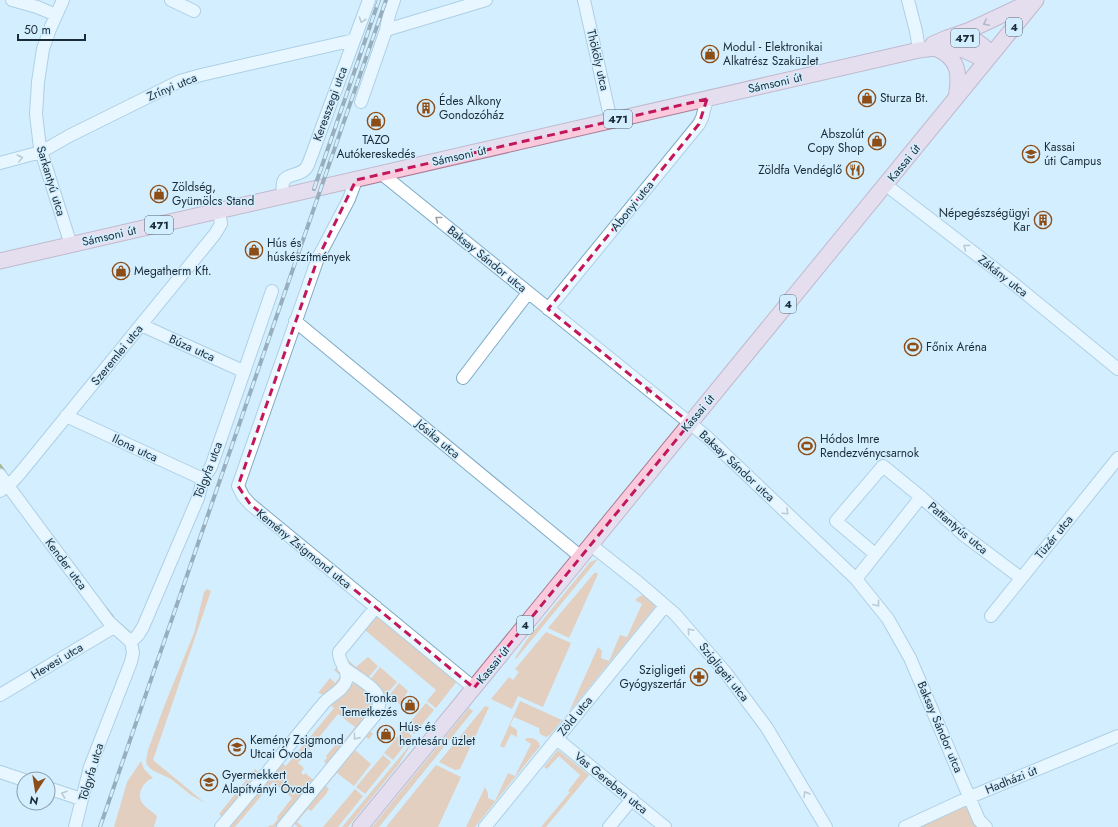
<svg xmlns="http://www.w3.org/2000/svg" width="1118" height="827" viewBox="0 0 1118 827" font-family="Jost,sans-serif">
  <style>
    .green { fill: #f3a872 }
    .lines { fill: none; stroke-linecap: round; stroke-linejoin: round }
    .stream { stroke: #6d7c12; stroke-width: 2.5 }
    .minor-casing { stroke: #7faac5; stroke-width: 14 }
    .major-casing { stroke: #aa7b93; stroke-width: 17 }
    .minor { stroke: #fff; stroke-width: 12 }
    .major { stroke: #facadc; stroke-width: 15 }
    .rail-casing { stroke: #4c616d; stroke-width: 4 }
    .rail { stroke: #d3eeff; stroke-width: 2.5; stroke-dasharray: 8; stroke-linecap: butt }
    .oneway { stroke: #98a0a5 }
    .oneway2 { stroke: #8a7b8a }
    .marked { fill: none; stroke: #c2185b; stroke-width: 3; stroke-dasharray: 8 5; stroke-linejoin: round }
    .labels { text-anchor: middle; stroke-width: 3; stroke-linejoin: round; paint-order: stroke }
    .shield { fill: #d3eeff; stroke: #526673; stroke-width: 1 }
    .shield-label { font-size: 11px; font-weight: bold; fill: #1a2c37 }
    .poi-label { font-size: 12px; fill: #1a2c37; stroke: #d3eeff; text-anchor: start }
    .street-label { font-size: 12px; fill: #1a2c37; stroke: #d3eeff }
  </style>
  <rect width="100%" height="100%" fill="#d3eeff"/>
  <path class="green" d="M598 559 516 659 515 658 528 638 590 562Z
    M595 572 598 574 569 638 548 628Z
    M207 589 211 591 153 760 205 803 191 795 171 779 152 770 147 765 146 761 148 750 165 704 194 633 204 592Z
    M643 595 647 596 654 604 655 607 569 712 598 647 602 651 601 658 609 661 620 635 627 637 642 604 635 600 640 596Z
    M375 616H378L458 680 436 708 427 701 436 690 365 630 343 656 356 667 368 657 378 666 367 679 354 671 342 657Z
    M546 632 571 643 543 707 518 696 512 709 491 699 509 677 513 680 519 672 515 669Z
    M338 665 341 671 342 681 325 695 318 693 330 678 335 683 341 676 334 670Z
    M380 667 397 682 386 695 369 681Z
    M355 682 366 688 364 691 371 697 373 695 374 707 318 779 315 777 326 764 324 761 327 758 326 756 337 743 338 744 342 740 344 741 355 727 338 714 298 763 304 768 301 773 304 775 305 773 316 782 312 786 308 783 302 791 306 794 279 827H268L270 825 272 826 278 819 277 817 292 798 283 790 286 786 282 790 273 782 235 827H226L280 762 286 766 334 708 328 703Z
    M399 683 408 691 400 704 388 697Z
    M520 701 562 720 550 735 546 737 540 734 539 728 514 717 510 725 517 730V737L511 734 504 748 500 746Z
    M426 703 434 710 414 734 406 727Z
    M485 706 489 707 460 769 455 770 439 762Z
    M469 708 473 711 379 827H372Z
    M404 729 412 736 393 760 384 753Z
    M370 731 373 734 369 739 366 737 355 750 371 764 354 786 337 773 326 786 329 789 327 792V793L311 811 308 809 297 822 303 827H298L292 822Z
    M527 738C534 738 538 739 540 746L475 827H466L485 787 488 793V798L495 801 508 773 515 776 531 744 525 740Z
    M414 740 399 764 348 827H342Z
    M558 750 589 775 546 827H541L570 792 568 791 580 775 559 756 547 769 544 767Z
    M383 755 391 762 365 794 356 787Z
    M141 761 144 769 153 778C144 781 135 794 143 804 146 808 153 812 157 816L154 827H114L127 782Z
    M436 765 461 777 438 827H386Z
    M255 769 261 774 224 819 219 814Z
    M355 789 363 796 338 827H323Z
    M970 797 986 827H905Z"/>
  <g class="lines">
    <path class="stream" d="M0 465 5 472
      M106 608 113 617
      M115 620 131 634"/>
    <defs>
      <path id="minor" d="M12 0 37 7 56 15
        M63 0 50 29 43 49 38 82 36 114 40 148 71 245
        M171 0 194 11
        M584 0 611 121
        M908 0 916 31 919 50
        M386 30 486 0
        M361 102 386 30 389 15 394 0
        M0 163 41 152 69 136 180 81 201 75 354 40
        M382 174 707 437 856 579 888 619 910 658 979 820 986 827
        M356 180 349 199 318 258 238 486 243 496 250 504 474 688
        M886 185 1008 279 1118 369
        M283 196C283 192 282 187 283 183 285 172 302 178 308 165L369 0
        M548 309 699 124 702 118 707 99
        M295 321 581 557
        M141 325 243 371
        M463 378 528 293
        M66 416 203 479
        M0 475 109 622 131 642 133 653 131 662 90 767 75 827
        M0 491 13 481 21 472 215 234 221 224 219 211
        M591 545 639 583 675 614 726 673 767 728 826 827
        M875 554 836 521 883 466 921 497 965 536 1021 578
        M856 579 921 497
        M991 616 1118 458
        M131 642 138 635 143 627 198 498 203 479 211 467 272 291
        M0 695 114 627
        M557 739 665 827
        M0 772 24 780
        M48 788 81 799
        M221 827C256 787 289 745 323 704 329 696 343 691 346 681 350 670 338 663 339 652L376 607
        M283 827 375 715C391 690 357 680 343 667
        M485 827 665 606
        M609 827 632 799
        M905 827 970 797 1118 736"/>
      <path id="major" d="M954 40C972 37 980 40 991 55
        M933 44 947 38 970 30 1034 0
        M935 48C960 58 960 75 956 98
        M0 261 919 50C935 48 951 46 966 51 973 54 979 58 987 60
        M360 827 1036 0"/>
    </defs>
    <use href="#minor" class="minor-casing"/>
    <use href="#major" class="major-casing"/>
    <use href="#minor" class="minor"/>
    <use href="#major" class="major"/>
    <defs>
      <path id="rail" d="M314 189 379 0
        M100 827 386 0"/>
    </defs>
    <use href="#rail" class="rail-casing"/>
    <use href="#rail" class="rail"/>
  </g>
  <defs><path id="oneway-chevron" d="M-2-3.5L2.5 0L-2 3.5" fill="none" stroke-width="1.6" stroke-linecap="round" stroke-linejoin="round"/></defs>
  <g class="oneway">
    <use href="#oneway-chevron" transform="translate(362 20) rotate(109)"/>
    <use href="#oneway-chevron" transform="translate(20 158) rotate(-14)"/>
    <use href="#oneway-chevron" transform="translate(438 219) rotate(-141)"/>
    <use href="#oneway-chevron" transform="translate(966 247) rotate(-143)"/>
    <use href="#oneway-chevron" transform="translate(648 389) rotate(-141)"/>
    <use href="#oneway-chevron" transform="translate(786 512) rotate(43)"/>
    <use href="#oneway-chevron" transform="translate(877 604) rotate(52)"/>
    <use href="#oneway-chevron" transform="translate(690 631) rotate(-131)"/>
    <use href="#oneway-chevron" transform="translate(356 737) rotate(129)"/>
    <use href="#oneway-chevron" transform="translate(64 794) rotate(-161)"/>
    <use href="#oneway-chevron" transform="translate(806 794) rotate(-121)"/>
  </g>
  <use class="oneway2" href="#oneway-chevron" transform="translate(986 23) rotate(154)"/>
  <path d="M0 0H1118V827H0ZM707 99 699 124 548 309 690 423 474 688 250 504 238 486 318 258 356 180Z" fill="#d3eeff" fill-opacity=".55" fill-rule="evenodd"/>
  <path class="marked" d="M707 99 699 124 548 309 690 423 474 688 250 504 238 486 318 258 356 180Z"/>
  <defs>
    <symbol id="shop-ring" viewBox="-11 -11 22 22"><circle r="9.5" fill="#d3eeff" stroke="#8d4d16" stroke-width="1.5"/><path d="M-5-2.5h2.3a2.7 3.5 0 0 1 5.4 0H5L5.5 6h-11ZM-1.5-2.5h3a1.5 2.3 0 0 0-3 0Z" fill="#8d4d16"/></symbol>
    <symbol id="building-ring" viewBox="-11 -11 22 22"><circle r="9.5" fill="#d3eeff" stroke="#8d4d16" stroke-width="1.5"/><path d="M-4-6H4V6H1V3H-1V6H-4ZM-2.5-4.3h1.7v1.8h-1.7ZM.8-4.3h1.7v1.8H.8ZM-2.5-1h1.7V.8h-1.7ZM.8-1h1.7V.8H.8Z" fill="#8d4d16"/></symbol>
    <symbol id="university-ring" viewBox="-11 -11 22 22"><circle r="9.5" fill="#d3eeff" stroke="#8d4d16" stroke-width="1.5"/><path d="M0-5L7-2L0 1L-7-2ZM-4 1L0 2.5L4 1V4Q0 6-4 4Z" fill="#8d4d16"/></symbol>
    <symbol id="restaurant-ring" viewBox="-11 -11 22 22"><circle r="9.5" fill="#d3eeff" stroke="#8d4d16" stroke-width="1.5"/><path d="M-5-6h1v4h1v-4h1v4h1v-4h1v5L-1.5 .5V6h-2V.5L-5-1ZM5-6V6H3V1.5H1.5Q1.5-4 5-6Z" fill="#8d4d16"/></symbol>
    <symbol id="stadium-ring" viewBox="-11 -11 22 22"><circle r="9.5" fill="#d3eeff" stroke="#8d4d16" stroke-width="1.5"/><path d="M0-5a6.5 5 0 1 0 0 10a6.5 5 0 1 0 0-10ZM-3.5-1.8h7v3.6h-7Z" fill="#8d4d16"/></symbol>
    <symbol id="pharmacy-ring" viewBox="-11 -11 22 22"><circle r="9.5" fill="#d3eeff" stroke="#8d4d16" stroke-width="1.5"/><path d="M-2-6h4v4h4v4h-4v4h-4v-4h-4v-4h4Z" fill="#8d4d16"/></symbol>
    <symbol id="school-ring" viewBox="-11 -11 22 22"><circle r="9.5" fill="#d3eeff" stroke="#8d4d16" stroke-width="1.5"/><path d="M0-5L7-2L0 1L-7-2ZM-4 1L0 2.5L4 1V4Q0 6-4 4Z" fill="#8d4d16"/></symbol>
  </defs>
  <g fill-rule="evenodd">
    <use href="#shop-ring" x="700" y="44" width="20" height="20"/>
    <use href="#shop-ring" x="857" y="88" width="20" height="20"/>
    <use href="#building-ring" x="416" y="98" width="20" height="20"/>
    <use href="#shop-ring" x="366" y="111" width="20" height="20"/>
    <use href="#shop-ring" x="867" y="131" width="20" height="20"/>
    <use href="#university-ring" x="1021" y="144" width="20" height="20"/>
    <use href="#restaurant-ring" x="845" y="160" width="20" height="20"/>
    <use href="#shop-ring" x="149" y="184" width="20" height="20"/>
    <use href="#building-ring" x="1033" y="210" width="20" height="20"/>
    <use href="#shop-ring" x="244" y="240" width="20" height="20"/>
    <use href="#shop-ring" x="111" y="261" width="20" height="20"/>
    <use href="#stadium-ring" x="903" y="337" width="20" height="20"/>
    <use href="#stadium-ring" x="797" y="436" width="20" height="20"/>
    <use href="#pharmacy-ring" x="689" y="667" width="20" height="20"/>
    <use href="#shop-ring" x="400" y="695" width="20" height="20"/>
    <use href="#shop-ring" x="376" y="724" width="20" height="20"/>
    <use href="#school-ring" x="227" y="737" width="20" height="20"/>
    <use href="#school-ring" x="199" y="772" width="20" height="20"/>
  </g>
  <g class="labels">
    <g class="shield">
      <rect x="1006" y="18" width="16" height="18" rx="3"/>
      <rect x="951" y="29" width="28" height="18" rx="3"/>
      <rect x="604" y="110" width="28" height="18" rx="3"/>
      <rect x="145" y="216" width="28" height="18" rx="3"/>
      <rect x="780" y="295" width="16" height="18" rx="3"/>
      <rect x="517" y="616" width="16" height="18" rx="3"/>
    </g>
    <g class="shield-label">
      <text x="1014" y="31">4</text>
      <text x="965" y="42">471</text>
      <text x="618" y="123">471</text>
      <text x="159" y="229">471</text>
      <text x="788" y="308">4</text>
      <text x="525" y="629">4</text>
    </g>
    <g class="poi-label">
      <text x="723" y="51">Modul - Elektronikai<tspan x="723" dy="14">Alkatrész Szaküzlet</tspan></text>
      <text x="880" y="102">Sturza Bt.</text>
      <text x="439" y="105">Édes Alkony<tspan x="439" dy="14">Gondozóház</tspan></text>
      <text x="864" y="138" text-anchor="end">Abszolút<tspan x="864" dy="14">Copy Shop</tspan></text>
      <text x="376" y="144" text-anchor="middle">TAZO<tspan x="376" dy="14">Autókereskedés</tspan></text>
      <text x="1044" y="151">Kassai<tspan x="1044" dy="14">úti Campus</tspan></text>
      <text x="842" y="174" text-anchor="end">Zöldfa Vendéglő</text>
      <text x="172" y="191">Zöldség,<tspan x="172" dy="14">Gyümölcs Stand</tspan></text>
      <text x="1030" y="217" text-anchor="end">Népegészségügyi<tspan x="1030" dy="14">Kar</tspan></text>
      <text x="267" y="247">Hús és<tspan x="267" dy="14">húskészítmények</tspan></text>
      <text x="134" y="275">Megatherm Kft.</text>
      <text x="926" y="351">Főnix Aréna</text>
      <text x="820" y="443">Hódos Imre<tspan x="820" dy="14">Rendezvénycsarnok</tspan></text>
      <text x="686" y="674" text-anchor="end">Szigligeti<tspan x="686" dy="14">Gyógyszertár</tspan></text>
      <text x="397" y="702" text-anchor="end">Tronka<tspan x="397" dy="14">Temetkezés</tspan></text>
      <text x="399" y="731">Hús- és<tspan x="399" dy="14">hentesáru üzlet</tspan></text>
      <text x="250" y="744">Kemény Zsigmond<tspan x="250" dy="14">Utcai Óvoda</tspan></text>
      <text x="222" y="779">Gyermekkert<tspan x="222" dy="14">Alapítványi Óvoda</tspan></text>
    </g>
    <g class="street-label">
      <text transform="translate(598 60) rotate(77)" y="4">Thököly utca</text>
      <text transform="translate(775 83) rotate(-13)" y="4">Sámsoni út</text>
      <text transform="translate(172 87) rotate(-23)" y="4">Zrínyi utca</text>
      <text transform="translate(330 104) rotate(-70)" y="4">Keresszegi utca</text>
      <text transform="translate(459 156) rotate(-13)" y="4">Sámsoni út</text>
      <text transform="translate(904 163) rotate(-51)" y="4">Kassai út</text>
      <text transform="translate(51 181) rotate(73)" y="4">Sarkantyú utca</text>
      <text transform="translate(632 206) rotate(-51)" y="4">Abonyi utca</text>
      <text transform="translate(109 236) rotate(-13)" y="4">Sámsoni út</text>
      <text transform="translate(487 259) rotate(39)" y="4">Baksay Sándor utca</text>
      <text transform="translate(1003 276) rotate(38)" y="4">Zákány utca</text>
      <text transform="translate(192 348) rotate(24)" y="4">Búza utca</text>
      <text transform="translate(117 355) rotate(-51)" y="4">Szeremlei utca</text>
      <text transform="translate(698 413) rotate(-50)" y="4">Kassai út</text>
      <text transform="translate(438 439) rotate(40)" y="4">Jósika utca</text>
      <text transform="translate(135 448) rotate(25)" y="4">Ilona utca</text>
      <text transform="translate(737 466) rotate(43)" y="4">Baksay Sándor utca</text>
      <text transform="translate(208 470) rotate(-69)" y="4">Tölgyfa utca</text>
      <text transform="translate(958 528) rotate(40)" y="4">Pattantyús utca</text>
      <text transform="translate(1054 537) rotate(-51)" y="4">Tüzér utca</text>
      <text transform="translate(304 549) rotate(39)" y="4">Kemény Zsigmond utca</text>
      <text transform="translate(66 564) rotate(53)" y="4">Kender utca</text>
      <text transform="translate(57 661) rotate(-31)" y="4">Hevesi utca</text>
      <text transform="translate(493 665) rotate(-51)" y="4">Kassai út</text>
      <text transform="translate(724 672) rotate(51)" y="4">Szigligeti utca</text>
      <text transform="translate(575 716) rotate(-51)" y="4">Zöld utca</text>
      <text transform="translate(940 727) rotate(67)" y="4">Baksay Sándor utca</text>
      <text transform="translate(91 772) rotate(-73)" y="4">Tölgyfa utca</text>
      <text transform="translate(1011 780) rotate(-22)" y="4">Hadházi út</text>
      <text transform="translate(611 783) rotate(39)" y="4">Vas Gereben utca</text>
    </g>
  </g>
  <g transform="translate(36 791) rotate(192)"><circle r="19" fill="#d3eeff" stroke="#89a0af"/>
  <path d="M0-3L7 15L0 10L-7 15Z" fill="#8d4d16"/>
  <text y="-6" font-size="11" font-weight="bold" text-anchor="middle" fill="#1a2c37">N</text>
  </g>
  <path d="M18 34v6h67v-6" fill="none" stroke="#1a2c37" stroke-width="2"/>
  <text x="24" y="34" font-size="12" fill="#1a2c37" stroke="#d3eeff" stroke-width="3" paint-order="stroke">50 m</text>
</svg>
